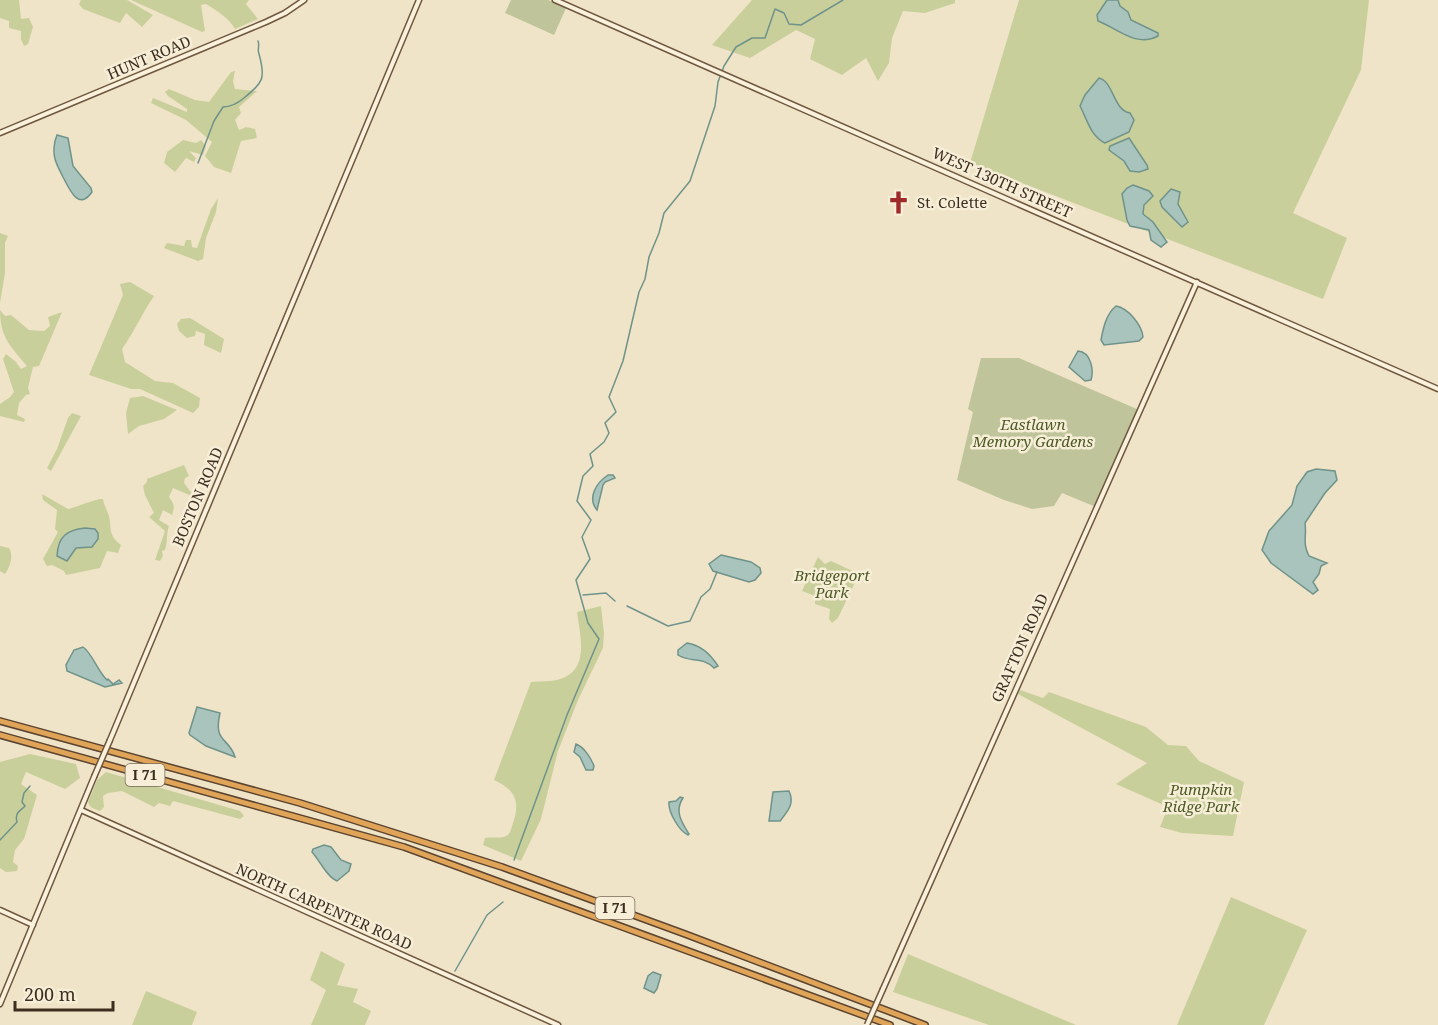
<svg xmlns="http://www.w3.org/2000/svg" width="1438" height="1025" viewBox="0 0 1438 1025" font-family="'Noto Serif',serif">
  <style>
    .green { fill: #c9cf9b }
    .cemetery { fill: #bfc49a }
    .water { fill: #a9c4bc; stroke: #6f938a; stroke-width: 1.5 }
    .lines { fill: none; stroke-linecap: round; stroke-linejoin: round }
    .stream { stroke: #6f938a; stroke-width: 1.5 }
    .secondary-casing { stroke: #6f573f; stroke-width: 7 }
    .highway-casing { stroke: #5b4430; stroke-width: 8 }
    .secondary { stroke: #faf1dc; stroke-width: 4 }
    .highway { stroke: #e0a458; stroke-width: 5 }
    .secondary-bridge-casing { stroke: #6f573f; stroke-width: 7; stroke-linecap: butt }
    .secondary-bridge { stroke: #faf1dc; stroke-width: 4 }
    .labels { text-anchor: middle; stroke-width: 5; stroke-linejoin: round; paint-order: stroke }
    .shield { fill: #f7eed8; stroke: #756857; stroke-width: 1.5 }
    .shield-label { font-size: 14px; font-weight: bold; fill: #3d2e20 }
    .street-label { font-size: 15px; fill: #3d2e20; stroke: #f7eed8 }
    .poi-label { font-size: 15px; fill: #3d2e20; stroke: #f7eed8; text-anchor: start }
    .park-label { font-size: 15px; font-style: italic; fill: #4d5a26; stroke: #f7eed8 }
  </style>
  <rect width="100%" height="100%" fill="#f0e4c8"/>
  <path class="green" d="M0 0H19L21 19 29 18 33 27 28 44 24 46 21 39V31L9 28V21L0 18Z
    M81 0H127L153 15 142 27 126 13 120 23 83 9 79 4Z
    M131 0H249L246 4 258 19 235 29C229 18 217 11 206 4L201 5 205 31 202 32Z
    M752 0H955V3L925 13 903 11 892 38 889 63 878 81 866 58 842 75 810 59 815 39 796 30 750 58 712 45Z
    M1019 0H1369L1361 70 1293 213 1347 238 1323 299 970 163Z
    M235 71 233 81 235 89 257 91 239 107 241 113 235 120 239 130 246 127 255 129 257 138 241 141 231 173 214 167 205 156 212 142 186 120 151 103 153 98 187 112V109L168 96 165 92 169 89 195 100 209 102 231 72Z
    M183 140 196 143 201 140 206 146 203 155 189 151 196 158 194 162 186 158 175 172 164 163 167 152Z
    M218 198 216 212 206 238 203 259 198 261 164 248 167 243 184 246 186 240H191L192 247 197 248 211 209Z
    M0 233 8 236 5 243V273L0 303Z
    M130 282 154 296C142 313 135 331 122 349L125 362 155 381 173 383 200 398 199 407 193 413 140 389H131L89 375 123 295 120 284Z
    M0 310 5 316 11 315 29 330 44 331 50 326 48 317 62 312 39 366 33 367 28 388 30 394 26 395 19 403 17 415 25 419 24 422 0 416V404L10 397 14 392 3 359 6 354 16 362 21 369 27 366C10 346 0 337 0 310Z
    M190 318 224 339 221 353 204 345 205 334 196 331 195 336 187 338 179 331 177 324 181 319Z
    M143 396 177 410 164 419 139 426 128 434 126 413 130 398Z
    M72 413 81 416 51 471 47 468 57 449 68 418Z
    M184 465 189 476 185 478 184 483 190 491 205 497 201 500 173 488 169 497C174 503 175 507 172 515L163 510 159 520 169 526C166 534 168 541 165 550L162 551 163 556 160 561 155 560 165 531 149 517 154 513 145 495 143 486 147 482V479Z
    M42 494 68 509C77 507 97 498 103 499 104 505 106 508 108 513 113 527 106 533 121 545L118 553 107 551 100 568 66 575 64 571 52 565 47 566 43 559 58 532 55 529 57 510 43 500Z
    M0 546 9 548C14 556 10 567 5 574L0 571Z
    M818 557 825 564 831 561 859 574 838 618 832 623 829 619 830 609 815 604V596L802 591Z
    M601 606 604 633 603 648 578 700 558 751 541 819 521 861 483 845 485 838C491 837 499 838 504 837 510 835 511 830 512 826 521 802 516 790 494 780L531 682C540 681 552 682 560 679 590 670 580 635 577 612Z
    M1020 690 1043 698 1049 692 1146 727 1168 745 1186 746 1199 761 1244 782 1233 836 1182 833 1160 827 1168 807 1116 784 1147 763 1018 694Z
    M30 754 76 764 80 778 65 789 26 772 21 784 37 795 24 839 15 850 13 862 18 866 17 871 6 872 0 868V762Z
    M106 772 240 811 244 816 240 819 173 801 170 806 159 803 154 807 122 791 108 793 103 796 104 807 100 811C94 809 90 808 88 802L97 780Z
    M1231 897 1307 930 1264 1025H1177Z
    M321 951 345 964 337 985 358 989 353 1002 371 1011 365 1025H311L326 990 310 980Z
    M908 954 1076 1025H989L893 992Z
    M146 991 197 1012 192 1025H132Z"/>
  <path class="cemetery" d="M511 0H548L566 8 554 35 505 13Z
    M981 358H1019L1139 410 1096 507 1062 493 1054 506 1032 509 1004 500 957 480 973 412 968 409Z"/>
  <path class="water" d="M1107 0H1118L1120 6 1128 12 1131 20 1158 33V36C1136 48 1117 28 1098 21L1097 15Z
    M1099 78C1114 82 1113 110 1130 113L1134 120 1129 132 1105 143C1091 137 1087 119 1080 106L1085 95Z
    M57 135 68 138 73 166 91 188 92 192C78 212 69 188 63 177 60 171 57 166 55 159 53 152 54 142 57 135Z
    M1129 138 1147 165 1148 169 1139 172 1130 171 1124 161 1109 150 1110 146Z
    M1133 185 1149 191 1153 196 1144 205 1143 214 1153 222 1167 242 1161 247 1151 240 1149 230 1130 226 1127 220 1122 194 1127 188Z
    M1171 189 1180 192 1178 204 1188 222 1182 227 1162 207 1160 201Z
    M1116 306C1128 308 1142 325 1143 337L1139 341 1104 345 1101 340C1103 329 1106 314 1116 306Z
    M1078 351C1091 352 1094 370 1091 380L1085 381 1069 367Z
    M1316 469 1335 471 1337 480 1325 493 1305 523C1307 536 1302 543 1309 556L1327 563 1321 566 1319 574 1313 582 1318 590 1313 594 1271 563 1262 550 1269 531 1292 505 1297 486 1307 472Z
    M608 475H613L615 478 605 482 603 485 597 510C587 498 596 483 608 475Z
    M85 528 95 529 98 533V539L92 547 76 548 67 561 57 556C58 536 67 530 85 528Z
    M721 555 751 562 760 568 761 573 755 580 749 582 713 571 709 564Z
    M687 643C700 645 711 655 718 666L714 668C702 656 690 663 678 655V650Z
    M83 647C92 653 97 670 107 680L108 679 113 684 119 680 122 683 105 687 67 671 66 665 74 650Z
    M197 707 220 713C213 743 229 737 235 757L206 746 190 735 189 733Z
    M576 744C584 747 591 758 594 766L593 770H586L580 757 574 752Z
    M789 791C795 803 788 811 780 821H769L773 792Z
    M680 797 683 798C674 811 682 823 689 834L688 835C679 831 668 812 669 802L676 801Z
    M324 845 331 847 341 860 351 864 349 871 337 881C327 877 320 861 312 852L313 849Z
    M653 972 661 975 657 989 654 993 644 988 648 976Z"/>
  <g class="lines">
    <path class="stream" d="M198 163 214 121 223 107C232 107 238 103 244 98 263 82 266 79 259 54 257 49 260 46 258 41
      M583 595 606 593 615 601
      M627 606 668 626 690 621 701 597 710 589 717 572
      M0 840 17 822C14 812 22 810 25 806L22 802 24 793 30 786
      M514 860 567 715 599 639 588 623 576 580 590 559 582 537 591 520 577 501 583 476 593 466 590 454 604 442 609 433 605 423 616 412 609 397 623 361 639 292 645 279 649 257 659 233 664 213 690 181 715 106 718 82 724 66 736 47 752 38H765L775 9 784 13 789 24 801 25 843 0
      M455 971 487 915 503 902"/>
    <defs>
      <path id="secondary" d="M555 0 1438 389
        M0 133 266 22 285 13 304 0
        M110 740 419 0
        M81 810 558 1025
        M0 910 33 925
        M883 989 1197 282
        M0 1004 94 777"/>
      <path id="highway" d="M0 721 300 803 502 867 685 934 925 1025
        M0 735 404 847 890 1025"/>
    </defs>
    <use href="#secondary" class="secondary-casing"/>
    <use href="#highway" class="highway-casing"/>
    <use href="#secondary" class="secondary"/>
    <use href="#highway" class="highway"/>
    <defs>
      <path id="secondary-bridge" d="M94 777 110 740
        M867 1025 883 989"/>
    </defs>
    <use href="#secondary-bridge" class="secondary-bridge-casing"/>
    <use href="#secondary-bridge" class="secondary-bridge"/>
  </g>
  <defs>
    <symbol id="church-bare" viewBox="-9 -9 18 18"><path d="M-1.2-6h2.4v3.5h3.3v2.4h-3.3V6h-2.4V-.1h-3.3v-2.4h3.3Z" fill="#9e2a2b" stroke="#f7eed8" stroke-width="2.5" paint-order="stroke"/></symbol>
  </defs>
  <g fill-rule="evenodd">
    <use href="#church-bare" x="882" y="186" width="33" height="33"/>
  </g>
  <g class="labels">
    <g class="shield">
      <rect x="125.5" y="764" width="39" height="22" rx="4.5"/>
      <rect x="595.5" y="897" width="39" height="22" rx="4.5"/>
    </g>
    <g class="shield-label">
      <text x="145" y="780">I 71</text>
      <text x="615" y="913">I 71</text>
    </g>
    <g class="street-label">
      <text transform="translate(149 58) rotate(-23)" y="5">HUNT ROAD</text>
      <text transform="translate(1002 183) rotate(24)" y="5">WEST 130TH STREET</text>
      <text transform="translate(198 497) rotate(-67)" y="5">BOSTON ROAD</text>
      <text transform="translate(1020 648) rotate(-66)" y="5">GRAFTON ROAD</text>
      <text transform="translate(324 907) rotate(24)" y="5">NORTH CARPENTER ROAD</text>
    </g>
    <g class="poi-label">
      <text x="917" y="208">St. Colette</text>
    </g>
    <g class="park-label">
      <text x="1033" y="430">Eastlawn<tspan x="1033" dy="17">Memory Gardens</tspan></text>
      <text x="832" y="581">Bridgeport<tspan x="832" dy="17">Park</tspan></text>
      <text x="1201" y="795">Pumpkin<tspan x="1201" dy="17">Ridge Park</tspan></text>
    </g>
  </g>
  <path d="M15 1001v9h98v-9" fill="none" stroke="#3d2e20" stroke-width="3"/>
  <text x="24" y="1001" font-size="18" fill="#3d2e20" stroke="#f7eed8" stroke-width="4.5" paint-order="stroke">200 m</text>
</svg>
